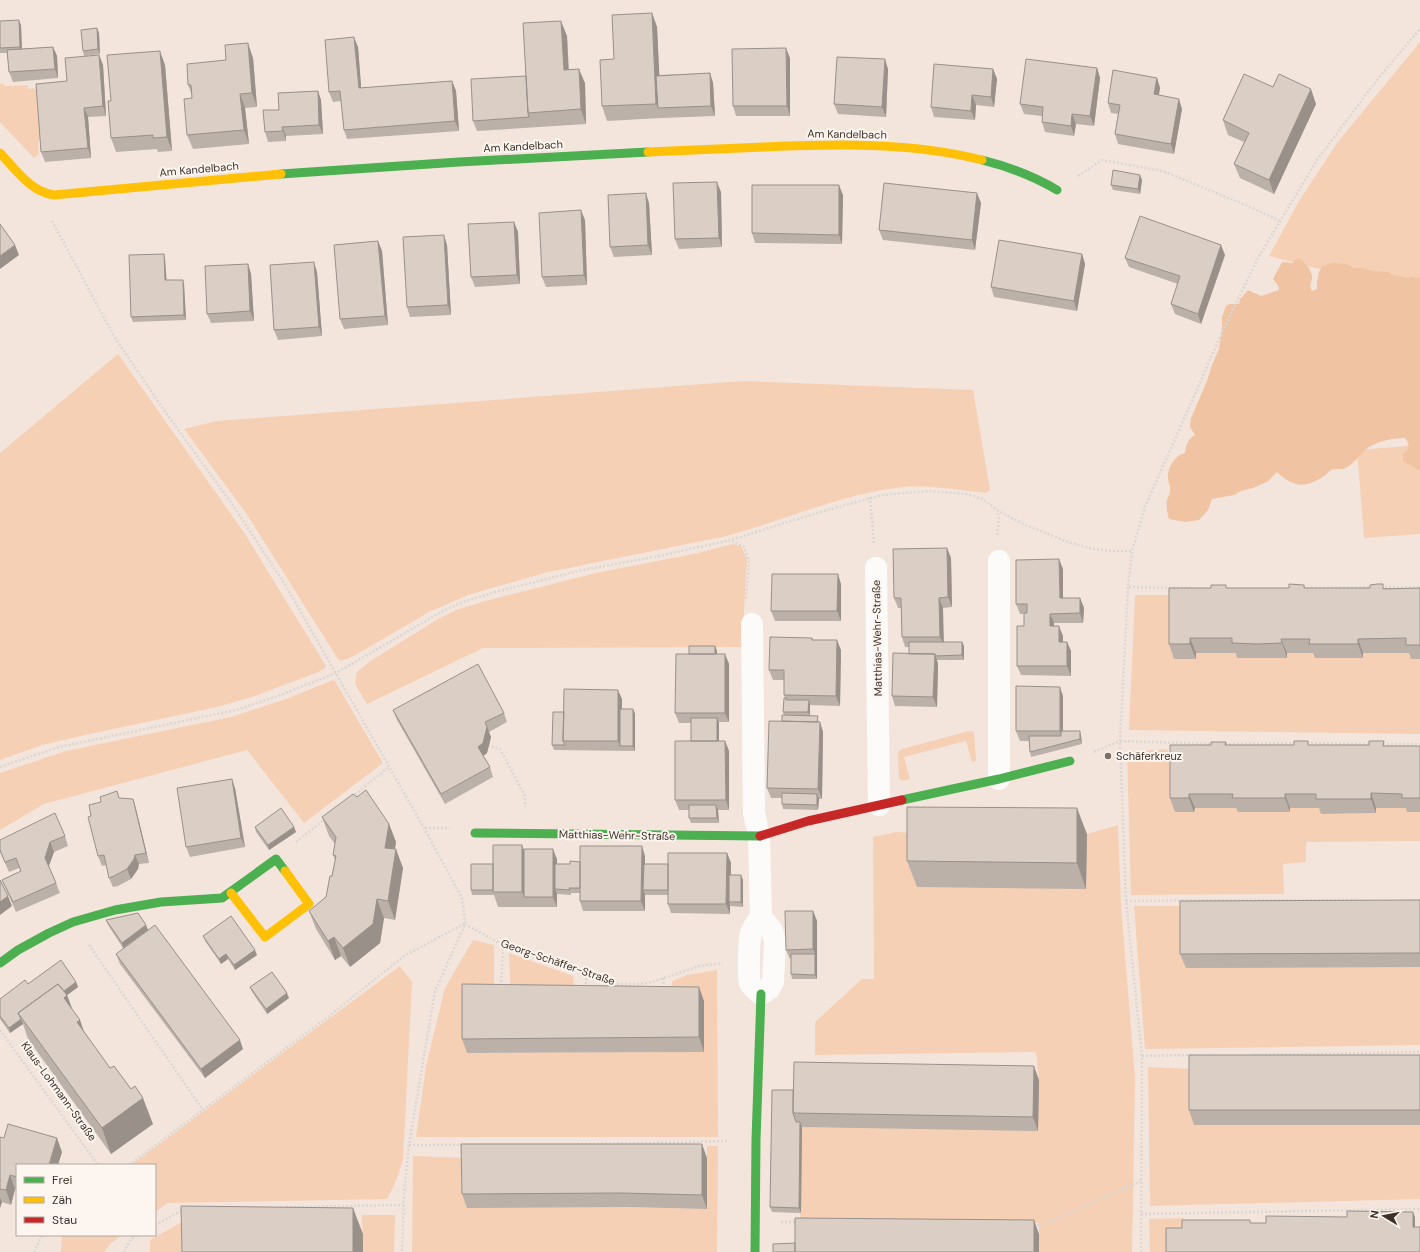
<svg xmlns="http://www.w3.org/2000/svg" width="1420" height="1252" viewBox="0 0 1420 1252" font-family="'DM Sans',sans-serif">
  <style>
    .green { fill: #f5d0b5 }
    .forest { fill: #f0c3a2 }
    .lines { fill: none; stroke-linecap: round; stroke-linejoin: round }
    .path { stroke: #dad7d4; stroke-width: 2.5; stroke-dasharray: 2 2; stroke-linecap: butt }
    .street { stroke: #fdfbfa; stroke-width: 22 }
    .fast { stroke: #4caf50; stroke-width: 9 }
    .slow { stroke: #ffc107; stroke-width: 9 }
    .jam { stroke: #c62828; stroke-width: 9 }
    .wall { fill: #bbb1a9 }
    .shaded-wall { fill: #99908a }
    .building { fill: #dacec5; stroke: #99908a }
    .poi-dot { fill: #7e7167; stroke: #fcf5f0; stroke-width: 1.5 }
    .labels { text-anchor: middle; stroke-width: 4; stroke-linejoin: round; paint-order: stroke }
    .street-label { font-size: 11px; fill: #3e3228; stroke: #fcf5f0 }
    .poi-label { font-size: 11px; fill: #3e3228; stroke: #fcf5f0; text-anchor: start }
  </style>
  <rect width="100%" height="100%" fill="#f4e5dc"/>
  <path class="green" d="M1420 42V284L1350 277 1269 256 1299 201 1337 143Z
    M0 84H4V86L28 85V89L34 88 39 93 43 138 40 139 38 142 39 154 34 158 0 122Z
    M118 354 245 534 326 666 324 669 316 673 252 697 217 707 85 735 42 745 0 760V453Z
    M743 381 973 390 990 490 986 493C959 490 931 485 904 487 841 493 782 522 722 537L544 573 468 595 429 612 354 656 341 661 338 659 246 513 184 429 217 421Z
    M1420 445V534L1364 538 1357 450Z
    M733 544 741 546 747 559 742 647 483 648 367 704 355 684 357 672 369 662 438 619 456 610 485 601 596 573 698 553Z
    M1135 595H1175L1195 658 1196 653H1237L1238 658H1287V653H1411L1420 659V734L1129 730Z
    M333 680 335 681 383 763 304 823 247 750 44 804 0 830V773L66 751 231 717 286 699Z
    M969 731 974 732 976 761 972 762 966 741 904 757 910 779 902 781 899 779 898 752 902 749Z
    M1166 749 1175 759 1194 812 1195 808H1238L1290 812V808H1321L1322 814 1376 813V808H1408V812H1420V841L1306 842V862L1283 864 1284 894 1131 895 1127 752Z
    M1118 825 1121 905 1135 1078 1132 1252H1039V1223L800 1220 802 1127 1039 1080 1036 1052 815 1055V1022L862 979H874L873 837 896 832 916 833 1086 889 1087 834Z
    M1134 906H1180L1186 915 1420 967V1045L1145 1049Z
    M473 940 494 945V999L467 1053 704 1052V1001L672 1000V981L687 975 717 970 718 1137H416L426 1066 445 988Z
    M509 953 573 976 575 1000 511 999Z
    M400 966 412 982 403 1160 396 1181 387 1199 167 1203 155 1212V1165H131Z
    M1148 1067 1194 1069 1420 1125V1199L1150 1206Z
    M707 1146H718L717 1252H412L413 1156 467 1158 626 1207 707 1209Z
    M362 1215H395L394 1252H363Z
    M189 1218 191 1252H150V1240Z
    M1184 1218V1225L1168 1252H1150L1149 1219Z
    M62 1235H122L111 1243 104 1252H61Z"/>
  <path class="forest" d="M1298 258C1305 261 1313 271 1312 279 1311 284 1309 286 1312 291L1317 289V282L1319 272 1322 267 1331 263 1347 264 1354 268H1362L1373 271 1388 272 1393 275 1407 278 1412 277 1420 278V471L1403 461V454C1410 449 1410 444 1405 438 1393 438 1379 441 1369 447 1361 452 1355 463 1346 468 1341 470 1336 468 1331 470 1328 472 1325 476 1321 478 1303 489 1292 486 1277 472L1267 482 1253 488 1241 491 1234 495 1212 499 1208 510 1199 520 1185 522 1169 519C1167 513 1166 507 1167 500 1168 497 1170 494 1170 491 1171 486 1168 482 1168 478 1167 468 1175 455 1185 453 1186 445 1188 439 1195 435L1190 427 1191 418 1207 381 1212 365 1219 349 1222 328V317L1226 306 1229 304H1239L1240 299 1248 290 1261 296 1279 290V287L1273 279 1282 262 1293 263 1295 260Z"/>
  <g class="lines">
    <path class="path" d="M1078 176 1102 160 1163 171 1248 206 1280 221
      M52 221 115 338 166 413 232 504 286 586 424 828 461 896 463 904 465 924 435 991 409 1145 404 1195 402 1252
      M870 497 874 543
      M997 535 999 518 997 511
      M732 541 744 547 749 561 746 600
      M1129 587 1192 588
      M1381 587H1420
      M1303 588 1374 587
      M1307 743 1372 744
      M1225 744 1298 743
      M1383 744H1420
      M488 745 500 749 525 796V807
      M1094 752 1120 741 1128 587 1132 551 1145 507 1224 328 1258 258 1317 160 1380 76 1420 29
      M0 767 59 747 236 710 278 696 336 673 443 611 463 602 495 592 582 570 659 556 731 540 820 512 882 495 928 491 968 494 984 500 997 510 1021 523 1065 541 1093 549 1112 551H1132
      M352 797 389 767
      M425 828H450
      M296 842 325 819
      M1126 901 1222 900H1359
      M465 924 503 945 601 980 617 984H641L652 982 700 966 723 963
      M89 945 203 1110
      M663 978 664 990
      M501 986 503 945
      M585 988 587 974
      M0 1030 98 1165
      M1253 1055 1420 1052
      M1142 1056 1192 1055
      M409 1145 593 1144 729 1141
      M129 1165 329 1016 404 956 464 924
      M286 1207 404 1205
      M1141 1214 1420 1209
      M781 1222H798
      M155 1225 183 1210
      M1033 1225H1042L1141 1181
      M34 1252 42 1235
      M124 1252 131 1239 138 1235
      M1141 1252 1142 1056 1126 901 1120 741 1214 744"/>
    <path class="street" d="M876 568 879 805
      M752 624 754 813 759 836 761 917
      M999 779V561
      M761 917 772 930 775 942 773 982 769 989 761 994C757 991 752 987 750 983 748 977 749 939 751 933 753 927 757 922 761 917Z"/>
    <path class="fast" d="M982 160C1010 167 1032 175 1057 190
      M281 174 459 162 648 152
      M902 800 999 779 1070 761
      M475 833 760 836
      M0 963 18 950 49 933 73 922 115 910 161 902 222 898 276 859 285 871
      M755 1252 756 1140 761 994"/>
    <path class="slow" d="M648 152C686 150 725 149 764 147 837 144 910 142 982 160
      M0 153C15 169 31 192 54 195L281 174
      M231 893 265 937 309 904 285 871"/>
    <path class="jam" d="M760 836 808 821 902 800"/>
  </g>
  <path class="wall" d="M652 13 657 27 659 75 710 73 713 83 715 116 661 118 607 121 602 106 614 59Z
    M0 21 21 25 22 49 53 47 57 56 58 78 13 82 9 72 7 53H0Z
    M97 28 99 33 100 54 84 56 83 51Z
    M567 36 569 70 585 83 586 124 477 131 473 121 526 76Z
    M358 47 361 88 452 81 456 91 459 131 347 139 344 130 341 101 333 102 329 92Z
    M99 55 103 65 106 116 88 117 91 158 45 162 41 152 67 81Z
    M253 58 257 107 245 108 249 144 193 149 187 135 192 98V95L188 85 226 60Z
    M790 58V116H736L733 106Z
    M165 65 172 151 158 152 157 149 116 152 111 138V101Z
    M1097 68 1100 78 1094 126 1076 124 1074 136 1045 132 1042 122V116L1024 114 1020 104Z
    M888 69 886 117 838 114 834 104Z
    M993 69 997 79 994 107 976 105 975 120 934 117 931 107Z
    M1157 78 1160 88 1159 95 1182 109 1174 154 1118 144 1115 134 1118 114 1111 113 1108 103Z
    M1273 87 1316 104 1274 194 1240 178 1234 164 1244 142 1228 135 1223 120Z
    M318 91 321 100 323 134 286 136V141L268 142 265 132 279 110Z
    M1142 180 1140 194 1113 190 1111 185Z
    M721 192 722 247 679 249 675 239Z
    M843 195 842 244 755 243 752 233Z
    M649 203 652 255 614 257 610 247Z
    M981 203 975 250 883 240 879 230Z
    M585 220 587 285 546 287 542 277Z
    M514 222 518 232 520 284 475 287 471 277Z
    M378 241 382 251 388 325 344 329 340 319Z
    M447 245 451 315 410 317 407 307Z
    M1082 254 1085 264 1077 311 994 297 991 287Z
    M1225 255 1201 324 1175 314 1171 304 1178 284 1129 267 1125 258Z
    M165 259 166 280H183L184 284 186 320 133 322 131 317Z
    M248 264 251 274 254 321 211 323 207 314Z
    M317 272 322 336 278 340 274 330Z
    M947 548 951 558 952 607 943 608V642H962L964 646V660H937L938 664 937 707 895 706 892 696 909 654V647H905L902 637 901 608H898L894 598Z
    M1063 569V598H1080L1084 608 1083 623H1054V626L1063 636V642H1067L1071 651V676L1021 675 1017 666 1024 626V614H1020L1016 604Z
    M841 584V621H775L771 611Z
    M1304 585 1305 588H1420V659H1411L1409 653H1363V658H1315L1313 653H1287V658H1237L1236 653H1196V659H1174L1169 644 1227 588H1289Z
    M812 638 813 640 841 650 840 706 810 705V716L819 721 823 732 822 799H819L818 810 783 809 782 804V798H771L767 788 782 721 784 715 783 712 785 698 784 695V680H773L769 670Z
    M715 646 717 651V654H725L729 664V722H719V741H725L729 751V810H718L719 823H691L689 818V810H679L675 800 691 741V723H679L675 713 689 654Z
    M1063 696V731L1081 736 1082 744 1031 757 1030 752 1029 741H1020L1016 731Z
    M622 699V709H633L635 714V751L554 750 552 745 564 712Z
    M393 710 504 713 507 722 489 732 491 737 487 753 483 756 490 767 493 777 445 804 397 720Z
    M1226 742 1227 745 1420 746V812H1407L1406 808H1376V813L1321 814 1319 808H1290V812H1238L1236 808H1195L1194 812H1175L1170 798 1211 745Z
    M235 788 245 847 190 857 186 847Z
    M357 797 389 824 396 842 395 849 403 868 395 920 384 918 380 943 350 967 341 956 335 960 316 929 309 911 326 897 332 876 335 860 333 855 335 844 329 836 322 817Z
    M120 798 133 799 136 809 149 863 139 864 138 869 131 879 118 886 113 887 109 878 107 865 102 866 98 856 91 816Z
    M255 827H294L296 832 269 850 256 832Z
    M1087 834 1086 889 917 887 907 861Z
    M65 836 68 846 54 852 49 866 56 883 60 893 16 912 6 889 2 880 21 871 19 868 9 872 0 852V840Z
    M524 849 557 859V864H570L580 862 645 856V864H668L727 853 731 863V875L743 880V907L730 906V914L671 913 668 904V895H645V894V911H583L580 901V893H571V895L557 894V907H498L494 895H472L471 890 493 864Z
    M1420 900V967L1186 968 1180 954Z
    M813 911 817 921V979H792L791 974V959H790L786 950Z
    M106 920 146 925 148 930 123 948 108 925Z
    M203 936 257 955 235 970 228 959 221 964 205 941Z
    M116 954 243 1049 205 1078 120 964Z
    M76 982 78 987 67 995 72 1009 84 1032 110 1068 153 1124 111 1154 28 1039 23 1024 10 1033 0 1019V999L28 984Z
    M250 987 289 998 267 1014 252 992Z
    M704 1001V1052L467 1053 462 1039Z
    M1420 1055V1125H1194L1189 1110Z
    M1039 1080 1038 1131 802 1127 801 1213 772 1212 770 1207 793 1090Z
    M0 1137 62 1152 58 1165H17V1190L15 1189 11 1205 2 1202 0 1208Z
    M707 1158V1209L626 1207 467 1208 462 1194Z"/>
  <path class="shaded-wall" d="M652 13 657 27 661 108H658L656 104Z
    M19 20 21 25 22 52 20 47Z
    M561 21 567 36 569 84 564 70Z
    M97 28 99 33 100 54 98 49Z
    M354 37 358 47 362 98 359 88Z
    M248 43 253 58 257 107 252 93Z
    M53 47 57 56 58 78 55 69Z
    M786 48 790 58V116L787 106Z
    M160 51 165 65 172 151 167 137Z
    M99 55 103 65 106 116 103 106Z
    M885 59 888 69 886 117 882 107Z
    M1097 68 1100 78 1094 126 1090 116Z
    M579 69 585 83 586 124 581 109Z
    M993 69 997 79 994 107 991 97Z
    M710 73 713 83 715 116 711 106Z
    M1157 78 1160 88 1157 104 1154 94Z
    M452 81 456 91 459 131 455 121Z
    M1311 89 1316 104 1274 194 1269 180Z
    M318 91 321 100 323 134 319 125Z
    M240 94 245 108 249 144 244 130Z
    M972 95 976 105 975 120 971 111Z
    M1179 99 1182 109 1174 154 1171 144Z
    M84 108 88 117 91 158 88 148Z
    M1072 114 1076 124 1074 136 1071 126Z
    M282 127 286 136V141L283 131Z
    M1140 175 1142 180 1140 194 1138 189Z
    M717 182 721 192 722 247 719 238Z
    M839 185 843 195 842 244 839 235Z
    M646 193 649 203 652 255 648 245Z
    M977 193 981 203 975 250 972 240Z
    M581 210 585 220 587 285 584 275Z
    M514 222 518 232 520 284 517 275Z
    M444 235 447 245 451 315 448 305Z
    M378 241 382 251 388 325 385 316Z
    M15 245 19 255 0 269V256Z
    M1221 245 1225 255 1201 324 1198 314Z
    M164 254 165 259 167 285 165 280Z
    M1082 254 1085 264 1077 311 1074 301Z
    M314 262 317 272 322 336 319 327Z
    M248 264 251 274 254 321 250 311Z
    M183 280 184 284 186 320 184 315Z
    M947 548 951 558 952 607 948 597Z
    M1059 559 1063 569V608L1060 598Z
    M838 574 841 584V621L837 611Z
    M939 598 943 608 944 646 940 637Z
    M1080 598 1084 608 1083 623 1080 613Z
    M1050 614 1054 623V636L1050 626Z
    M1059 626 1063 636V651L1059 642Z
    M1190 638 1196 653V659L1190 644Z
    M1281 639 1287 653V658L1282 643Z
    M1358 639 1363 653V658L1358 644Z
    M837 640 841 650 840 706 836 696Z
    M962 642 964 646V660L962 655Z
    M1067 642 1071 651V676L1067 666Z
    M715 646 717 651V664L715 659Z
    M725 654 729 664V722L725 713Z
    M935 654 938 664 937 707 933 697Z
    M1060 687 1063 696V741L1060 731Z
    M618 690 622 699V746H620L618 741Z
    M809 700 810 705V717L808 712Z
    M633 709 635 714V751L633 746Z
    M717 718 719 723V751L717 746Z
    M820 722 823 732 822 799 818 789Z
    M487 727 491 737 487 753 482 757 478 747Z
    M1080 731 1081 736 1082 744 1080 739Z
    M725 741 729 751V810L726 800Z
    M232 779 235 788 245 847 241 838Z
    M1371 793 1376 808V813L1371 799Z
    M817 794 819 799 818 810 817 805Z
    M1189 794 1195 808 1194 812 1189 798Z
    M1285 794 1290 808V812L1285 798Z
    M133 799 136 809 149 863 146 853Z
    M716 805 718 810 719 823 717 818Z
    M1077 808 1087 834 1086 889 1077 863Z
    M389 824 396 842 392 866 385 848Z
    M294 827 296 832 269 850 268 845Z
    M50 842 54 852 48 868 45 858Z
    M522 845 527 859 524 897 522 892Z
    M642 846 645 856V890H643L645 894V911L641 901Z
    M396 849 403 868 395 920 388 901Z
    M553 849 557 859V889H555L557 894V907L553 897Z
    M727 853 731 863 730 902H729L730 906V914L726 904Z
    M135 855 139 864 138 869 131 879 127 869Z
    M741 875 743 880V907L741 902Z
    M8 896 12 906 0 915V902Z
    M377 899 384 918 380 943 350 967 343 948Z
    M813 911 817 921V979L815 975V954L813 949Z
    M146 925 148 930 123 948 122 943Z
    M334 937 341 956 335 960 328 941Z
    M255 950 257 955 235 970 234 965Z
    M226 954 228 959 221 964 219 959Z
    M76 982 78 987 46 1011 44 1006Z
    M699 987 704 1001V1052L699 1037Z
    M287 993 289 998 267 1014 266 1009Z
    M67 995 77 1022 64 998Z
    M21 1019 23 1024 10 1033 9 1028Z
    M80 1020 89 1046 77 1022Z
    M240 1040 243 1049 205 1078 201 1069Z
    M1034 1066 1039 1080 1038 1131 1033 1117Z
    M143 1098 153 1124 111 1154 102 1128Z
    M800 1122 802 1127 801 1213 799 1208Z
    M57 1138 62 1152 58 1165H49Z
    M702 1144 707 1158V1209L702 1195Z
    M10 1175 15 1189 11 1205 6 1190Z
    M0 1198 2 1202 0 1208Z
    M353 1208 363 1234V1252H353Z
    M1413 1212 1415 1217V1232L1413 1227Z
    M1034 1220 1039 1234V1252H1034Z"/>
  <path class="building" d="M652 13 656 104 602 106 600 60 614 59 612 15Z
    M19 20 20 47 0 48V21Z
    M561 21 564 70 579 69 581 109 528 113 523 23Z
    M97 28 98 49 83 51 81 30Z
    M354 37 359 88 452 81 455 121 344 130 340 91 329 92 325 40Z
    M248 43 252 93 240 94 244 130 187 135 184 99 192 98 191 85H188L187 64 226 60 225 45Z
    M53 47 55 69 9 72 7 50Z
    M786 48 787 106H733L732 49Z
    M160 51 167 137 153 138V135L111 138 108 101H111L107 55Z
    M99 55 103 106 84 108 88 148 41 152 36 84 67 81 65 58Z
    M837 57 885 59 882 107 834 104Z
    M1026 59 1097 68 1090 116 1072 114 1071 126 1042 122 1043 107 1020 104Z
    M934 64 993 69 991 97 972 95 971 111 931 107Z
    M1113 70 1157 78 1154 94 1179 99 1171 144 1115 134 1120 105 1108 103Z
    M710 73 711 106 658 108 656 76Z
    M1244 74 1273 87 1279 74 1311 89 1269 180 1234 164 1249 133 1223 120Z
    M526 76 528 113 529 117 473 121 471 79Z
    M318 91 319 125 282 127 283 131 265 132 263 110H279L278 93Z
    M1113 170 1140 175 1138 189 1111 185Z
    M717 182 719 238 675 239 673 183Z
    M884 183 977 193 972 240 879 230Z
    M752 185H839V235L752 233Z
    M646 193 648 245 610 247 608 195Z
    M581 210 584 275 542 277 539 213Z
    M1140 216 1221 245 1198 314 1171 304 1180 276 1125 258Z
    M514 222 517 275 471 277 468 224Z
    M0 224 15 245 0 256Z
    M444 235 448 305 407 307 403 237Z
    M999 240 1082 254 1074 301 991 287Z
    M378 241 385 316 340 319 334 245Z
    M164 254 165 280H183L184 315 131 317 129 255Z
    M314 262 319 327 274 330 270 265Z
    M248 264 250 311 207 314 205 266Z
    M947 548 948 597 939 598 940 637H902L901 598H894L893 549Z
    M1059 559 1060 598H1080V613L1050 614V626H1059V642H1067V666H1017V626H1024V613H1027V604H1016V560Z
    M772 574H838L837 611H771Z
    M1289 584 1304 585V588H1370V585L1377 584H1383V589L1420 588V645H1406V638L1358 639V644H1309L1310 639H1281L1282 643 1257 644 1232 643V638H1190V644H1169V588H1211V585H1226V588H1289Z
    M770 637 812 638V640H837L836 696 784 695V670H769Z
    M909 642H962V655L935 656V654H909Z
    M689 646H715V654H689Z
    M893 653 935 654 933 697 892 696Z
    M676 654H725V713H675Z
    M478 664 504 713 485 722 487 727 483 743 478 747 490 767 441 794 393 710Z
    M1016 686 1060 687V731H1016Z
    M564 689 618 690V741H563Z
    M784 698H786V700H809L808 712H783Z
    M620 709H633V746H620Z
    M553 712H564L563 741 565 745H552Z
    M782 715 818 716 817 722 782 721Z
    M691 718H717V741H691Z
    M769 721 820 722 818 789 767 788Z
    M1061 731H1080V739L1030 752 1029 736H1061Z
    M675 741H725L726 800H675Z
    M1294 741H1308V745H1369V741H1384L1383 746H1420V798H1402V794L1371 793V799H1316V794H1285V798H1232L1233 794H1189V798H1170V745H1211V742H1226L1225 745H1294Z
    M232 779 241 838 186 847 177 788Z
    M366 790 389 824 385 848 396 849 388 901 377 899 373 924 343 948 334 937 328 941 309 911 326 897 330 876H332L336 856 333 855 336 837 322 817 353 794 357 797Z
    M117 791 119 798 133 799 146 853 135 855 134 859 127 869 114 876 109 878 104 855 98 856 88 817 91 816 89 805 101 802 100 797Z
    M782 793 817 794V805L782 804Z
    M689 805H716L717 818H689Z
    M907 807 1077 808V863L907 861Z
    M281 808 294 827 268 845 255 827Z
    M55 813 65 836 50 842 45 858 56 883 13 902 2 880 21 871 16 858 5 862 0 850V840Z
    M493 845H522V892H493Z
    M580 846H642L641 901H580Z
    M524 849H553V897H524Z
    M668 853H727L726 904H668Z
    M570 861 580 862V888H569L570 890 555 889V864H570Z
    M471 864H493V890H471Z
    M644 864H668V890H643Z
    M729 875H741V902H729Z
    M0 880 8 896 0 902Z
    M1420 900V953L1180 954V901Z
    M785 911H813V949L786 950Z
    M138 913 146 925 122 943 106 920Z
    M231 916 255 950 234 965 226 954 219 959 203 936Z
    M155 925 240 1040 201 1069 116 954Z
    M791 954H815V975L791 974Z
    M61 960 76 982 64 991 58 984 18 1013 21 1019 9 1028 0 1016V999L25 980 28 984Z
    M272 972 287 993 266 1009 250 987Z
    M58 984 67 995 64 998 80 1020 77 1022 110 1068 114 1066 131 1089 135 1086 143 1098 102 1128 18 1013Z
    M462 984 699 987V1037L462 1039Z
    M1189 1055H1420V1110H1189Z
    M794 1062 1034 1066 1033 1117 793 1113Z
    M772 1090H793V1113L796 1122H800L799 1208 770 1207Z
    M8 1124 57 1138 49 1165H17V1177L10 1175 6 1190 0 1189V1137L4 1138Z
    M461 1144H702V1195L621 1193 462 1194Z
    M181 1206 353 1208V1252H182Z
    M1347 1211 1413 1212V1227H1420V1252H1166V1228H1182V1220H1250V1223H1266V1216L1347 1217Z
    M795 1218 1034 1220V1252H795Z
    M795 1243V1252H773V1244Z"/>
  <circle class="poi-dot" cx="1108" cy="756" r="4"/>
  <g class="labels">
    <g class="street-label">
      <text transform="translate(847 134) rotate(1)" y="4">Am Kandelbach</text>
      <text transform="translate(523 146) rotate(-3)" y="4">Am Kandelbach</text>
      <text transform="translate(199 169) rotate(-5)" y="4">Am Kandelbach</text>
      <text transform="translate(877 638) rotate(-91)" y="4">Matthias-Wehr-Straße</text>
      <text transform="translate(617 835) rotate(1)" y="4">Matthias-Wehr-Straße</text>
      <text transform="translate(558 962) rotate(19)" y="4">Georg-Schäffer-Straße</text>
      <text transform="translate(59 1091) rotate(54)" y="4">Klaus-Lohmann-Straße</text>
    </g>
    <g class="poi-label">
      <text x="1116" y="760">Schäferkreuz</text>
    </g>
  </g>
  <rect x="16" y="1164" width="140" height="72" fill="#fcf5f0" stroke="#b0a7a0"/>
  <rect x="24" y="1177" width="20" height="6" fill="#4caf50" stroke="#b0a7a0"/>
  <text x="52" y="1184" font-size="12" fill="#3e3228">Frei</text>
  <rect x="24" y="1197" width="20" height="6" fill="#ffc107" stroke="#b0a7a0"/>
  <text x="52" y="1204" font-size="12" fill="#3e3228">Zäh</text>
  <rect x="24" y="1217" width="20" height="6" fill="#c62828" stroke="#b0a7a0"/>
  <text x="52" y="1224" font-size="12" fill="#3e3228">Stau</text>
  <g transform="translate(1384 1216) rotate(280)" stroke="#fcf5f0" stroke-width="3" paint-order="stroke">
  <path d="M0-3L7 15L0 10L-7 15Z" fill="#3e3228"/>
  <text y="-6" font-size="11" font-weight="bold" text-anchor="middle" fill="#3e3228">N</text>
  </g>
</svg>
